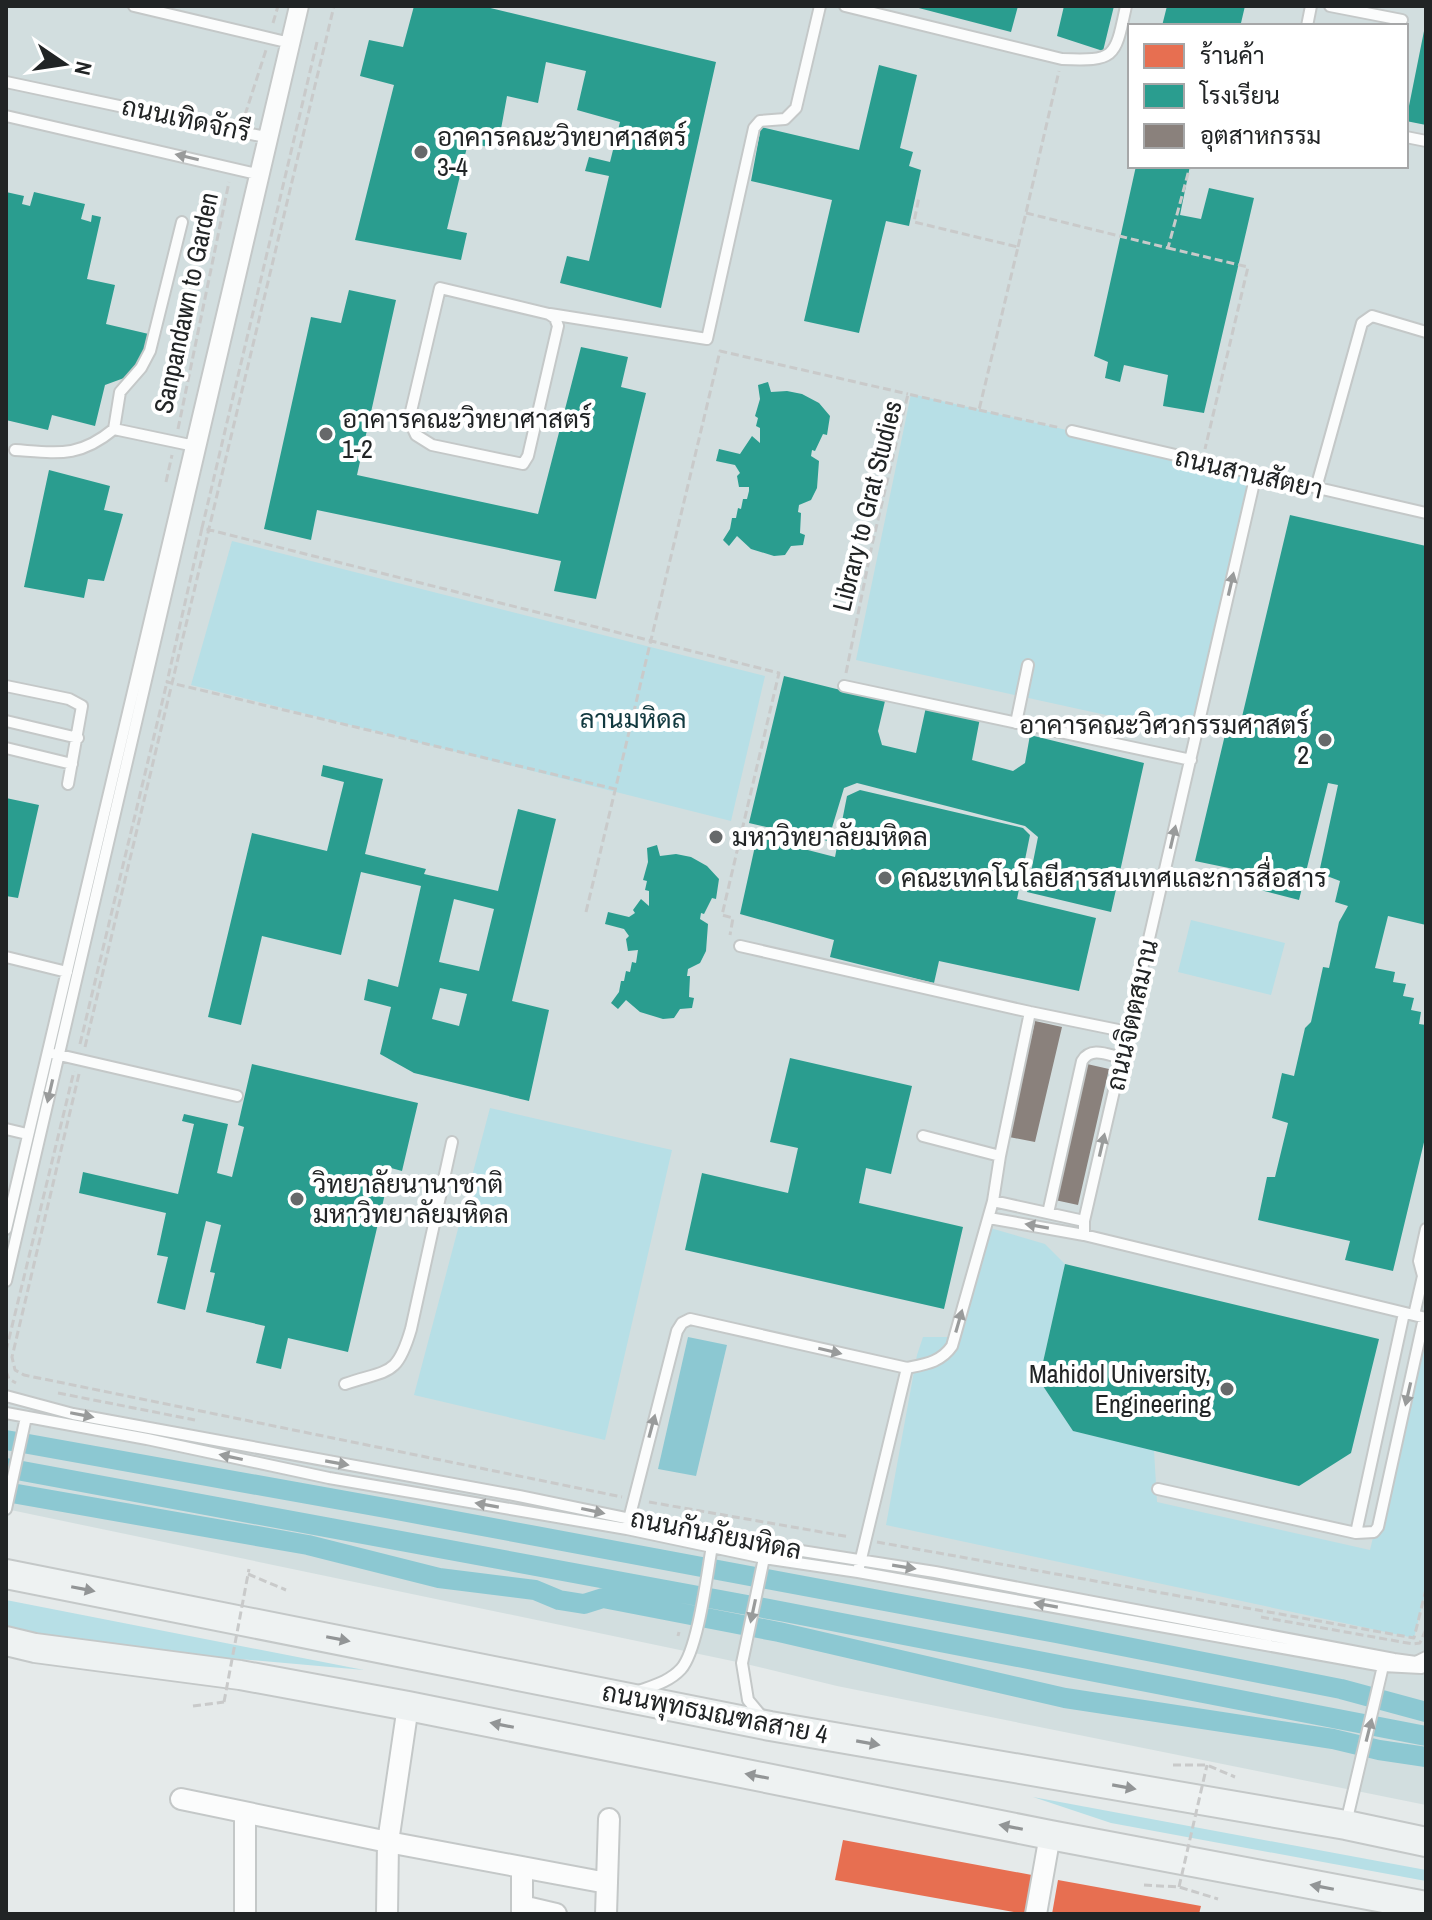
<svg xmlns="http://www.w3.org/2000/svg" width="1432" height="1920" viewBox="0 0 1432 1920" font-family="'Archivo Narrow',Sarabun,sans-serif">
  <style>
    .built { fill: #d2dedf; fill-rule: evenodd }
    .green { fill: #b7dfe6 }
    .water { fill: #8cc8d2 }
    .shops { fill: #e76f51 }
    .schools { fill: #2a9d8f; fill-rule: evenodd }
    .industry { fill: #8a817c }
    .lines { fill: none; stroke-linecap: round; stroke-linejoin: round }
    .canal { stroke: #8cc8d2; stroke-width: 20 }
    .lane-casing { stroke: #c4c8c8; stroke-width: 14 }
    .street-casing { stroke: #c4c8c8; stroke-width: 24 }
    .secondary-casing { stroke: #c4c8c8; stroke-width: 32 }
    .path { stroke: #c9caca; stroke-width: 3; stroke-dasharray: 8 4; stroke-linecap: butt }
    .lane { stroke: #fbfcfc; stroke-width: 10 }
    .street { stroke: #fbfcfc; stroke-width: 20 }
    .secondary { stroke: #eef2f2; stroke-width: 28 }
    .path-bridge { stroke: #c9caca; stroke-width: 3; stroke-dasharray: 8 4; stroke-linecap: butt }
    .oneway { fill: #999b9b }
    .oneway2 { fill: #929596 }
    .poi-dot { fill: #66696a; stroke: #fff; stroke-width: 3 }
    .labels { text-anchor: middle; stroke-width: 8; stroke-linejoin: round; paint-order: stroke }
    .street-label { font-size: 26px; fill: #212425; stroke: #fff }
    .poi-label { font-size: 26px; fill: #212425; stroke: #fff; text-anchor: start }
    .park-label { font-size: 26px; fill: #11393f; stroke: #fff }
  </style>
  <rect width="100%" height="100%" fill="#e5eaea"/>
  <path class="built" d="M6 6H1426V1805L837 1686 742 1663 6 1509ZM1130 26H1406V166H1130Z"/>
  <path class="green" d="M911 394 1256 474 1197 735 856 660Z
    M232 541 765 676 731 821 191 685Z
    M1191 920 1285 943 1271 995 1178 972Z
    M490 1108 672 1150 605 1440 414 1395Z
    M980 1225 1045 1244 1065 1264 1039 1380 1073 1431 1154 1450 1157 1502 1370 1550 1426 1318V1589L1414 1638 886 1525 917 1355 923 1337H954Z
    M6 1600 364 1670 206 1656 6 1629Z
    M1033 1797 1426 1870V1881L1111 1823Z"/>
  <path class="water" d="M688 1337 727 1345 696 1476 658 1469Z"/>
  <path class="shops" d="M843 1840 1032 1875 1025 1914 835 1880Z
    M1058 1880 1201 1906 1199 1914H1052Z"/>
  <path class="schools" d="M414 6H482L716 62 661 308 560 283 567 256 589 261 609 176 585 171 589 157 610 162 620 122 577 110 586 71 546 62 538 103 507 96 501 129 492 134 489 147 468 143 447 229 467 233 461 260 355 240 394 85 360 76 369 40 403 47Z
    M911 6H1018L1011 32Z
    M1064 6H1114L1103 51 1057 36Z
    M1167 6H1245L1241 23 1249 26H1162Z
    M1425 26H1426V125L1406 121Z
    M879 65 917 75 900 148 913 152 909 166 921 170 909 226 886 221 859 333 804 321 832 200 751 181 761 127 859 150Z
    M1136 166H1190L1180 215 1201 219 1209 188 1254 198 1204 413 1163 406 1168 375 1124 365 1120 382 1105 378 1108 362 1094 356Z
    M6 192 24 196 22 204 30 206 34 192 85 204 81 219 91 222 92 215 101 217 87 279 115 285 106 324 153 335 140 364 124 378 105 385 95 426 52 415 48 430 6 420Z
    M349 290 396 300 357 475 538 514 581 347 628 357 621 387 646 393 596 599 554 591 561 561 317 510 311 540 264 529 311 317 341 323Z
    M768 382 771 392 787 391 802 394 819 403 830 416 827 435 823 434 815 451 812 450 811 456 819 461 817 488 811 500 799 505 798 512 801 513 800 533 805 535 803 545 791 546 785 555 774 556 751 549 737 536 729 546 723 540 730 529 732 518H736L738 508 741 509 743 499H747L749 491V487H739L737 476 740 473 735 465 716 461 719 449 740 454 752 436 760 443V428L756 426 758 418 755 416 760 399 758 385Z
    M49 470 110 486 104 510 123 514 104 581 88 579 84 598 24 587Z
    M1290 515 1426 546V925L1388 916 1375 968 1395 972 1393 982 1406 984 1403 996 1414 998 1411 1010 1421 1012 1419 1024 1426 1025V1134L1393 1271 1345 1260 1350 1241 1258 1220 1267 1177H1275L1288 1123 1272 1118 1282 1073 1294 1076 1305 1028 1311 1022 1323 967 1329 968 1339 922 1348 906 1335 902 1340 881 1319 873 1338 785 1328 783 1299 900 1249 887 1253 873 1195 861 1229 718 1241 721Z
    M784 676 885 701 878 731 882 745 916 753 926 707 980 718 972 760 1013 771 1025 763 1030 735 1144 763 1111 912 1027 892 1038 837 1025 826 857 783 844 788 828 841 749 823Z
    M323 765 383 779 365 854 426 869 424 874 498 891 518 809 556 819 512 1001 549 1010 529 1101 414 1073 380 1054 391 1007 364 1000 368 979 398 987 421 886 361 872 341 955 262 936 241 1025 208 1017 252 833 327 851 344 782 321 776ZM454 899 494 909 479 971 439 962ZM440 988 467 994 459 1026 432 1019Z
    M860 790 1023 828 1030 835 1017 899 1096 918 1079 991 939 961 934 983 830 957 834 940 740 914 757 837 835 857 847 796Z
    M6 798 39 805 18 898 6 896Z
    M657 845 660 856 676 854 691 857 707 866 719 879 716 899 712 898 704 914 701 913 700 919 708 924 706 951 700 963 688 969 687 976H690L689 997 694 998 692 1008 680 1009 674 1018 663 1019 640 1012 626 1000 618 1009 611 1003 619 992 621 981H624L626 971 630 972 632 962 636 963 638 950 628 951 626 939 629 936 624 929 605 924 608 912 629 917 635 913 633 910 641 899 649 906V891L645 890 647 881 643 880 648 862 647 848Z
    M790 1058 912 1086 891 1174 866 1168 859 1203 963 1227 944 1309 685 1250 702 1173 788 1193 798 1148 770 1142Z
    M252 1064 418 1103 402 1171 391 1168 348 1352 288 1338 281 1369 256 1363 265 1326 206 1312 215 1273 210 1272 221 1225 206 1221 185 1310 157 1303 168 1257 157 1255 166 1213 79 1193 83 1172 178 1194 194 1124 182 1121 184 1114 228 1124 217 1173 232 1177 244 1127 238 1125Z
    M1065 1264 1379 1339 1351 1453 1299 1486 1073 1431 1039 1380Z"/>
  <path class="industry" d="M1035 1021 1062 1027 1035 1142 1009 1137Z
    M1087 1064 1109 1069 1078 1205 1055 1200Z"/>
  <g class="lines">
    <path class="canal" d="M6 1440 391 1509 1056 1633 1341 1689 1426 1712
      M6 1468 785 1612 1426 1736
      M6 1492 308 1545 439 1578 535 1590 559 1600 584 1604 603 1598 779 1632 1065 1698 1333 1739 1379 1750 1426 1757"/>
    <defs>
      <path id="lane" d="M134 6 286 42
        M845 6 1062 59C1116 61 1115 58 1126 6
        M1330 6 1402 20
        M1307 26 1311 6
        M6 82 270 138
        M6 116 261 175
        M1406 137 1426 141
        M182 222 150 351 141 368 120 392 114 429 190 445
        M440 288 549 314 555 318 558 326 528 456 523 464 432 445 416 435 409 420Z
        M550 314 707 339 754 128 760 121 785 119 796 108 820 6
        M1072 431 1426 513
        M15 450C58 453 79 458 114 429
        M1316 488 1362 323 1372 316 1426 332
        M6 686 69 699 82 706 68 784
        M844 686 1191 760
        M6 721 78 738
        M1016 723 1028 665
        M6 748 72 764
        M740 946 1030 1012 1128 1032
        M6 957 67 972
        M55 1054 237 1096
        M6 1129 27 1134
        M923 1136 1000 1156 993 1201
        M1000 1156 1030 1012
        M1048 1213 1082 1061C1091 1046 1108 1055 1122 1058
        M989 1218 1084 1235 1426 1318
        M6 1229 295 6
        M1084 1235V1221L1256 474
        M6 1281 303 6
        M1414 1315 1423 1276 1419 1261 1426 1229
        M907 1368C926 1364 941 1362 952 1346L993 1201 1084 1221
        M345 1384C389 1369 397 1377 411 1329L452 1142
        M6 1396 73 1414 519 1496 732 1540 935 1572 1394 1659 1416 1662 1426 1657
        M6 1413 147 1439 329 1478 627 1529 764 1558 858 1572 1383 1666 1421 1668 1426 1666
        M1158 1489 1356 1533 1374 1532 1378 1527 1424 1318
        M6 1509 26 1417
        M628 1523 677 1331 682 1323 690 1319 907 1368 859 1567
        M1356 1533 1404 1313
        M636 1692C652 1686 669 1682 681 1669 698 1650 707 1574 712 1546
        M763 1718 748 1700 742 1663 764 1558
        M1346 1823 1383 1666"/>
      <path id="street" d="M181 1799 388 1842 607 1883
        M522 1906 556 1914
        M245 1914V1813
        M387 1914 388 1842 408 1706
        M522 1914V1867
        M606 1914 609 1819
        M1036 1914 1050 1835"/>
      <path id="secondary" d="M6 1574 770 1726 1346 1825 1426 1842
        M6 1641 35 1648 240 1675 408 1706 1050 1835 1426 1906"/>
    </defs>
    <use href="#lane" class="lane-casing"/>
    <use href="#street" class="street-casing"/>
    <use href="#secondary" class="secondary-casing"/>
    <path class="path" d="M273 23 278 6
      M317 42 202 528 779 673 722 915 733 918 730 935
      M245 115 266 50
      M1026 213 1168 248 1190 166
      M1018 247 1059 71
      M1168 248 1248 267 1205 449
      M979 410 1061 428
      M178 429 229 182
      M166 482 172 455
      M202 528 167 682 615 789
      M846 673 872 545 908 394 979 410 1018 247 914 222 919 197
      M586 912 720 351 908 394
      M80 1044 167 682
      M85 1047 334 6
      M79 1074 12 1357 15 1370 24 1375 622 1497
      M6 1351 74 1071
      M6 1371 9 1379 16 1383
      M58 1393 195 1420
      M649 1502 850 1537
      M877 1542 1414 1638 1426 1589
      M248 1574 286 1590
      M1261 1617 1413 1644 1420 1643 1426 1629
      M678 1636 679 1632
      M193 1706 224 1702
      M1173 1765H1207L1235 1777
      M1144 1885 1179 1887 1218 1899"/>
    <use href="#lane" class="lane"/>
    <use href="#street" class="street"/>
    <use href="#secondary" class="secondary"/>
    <path class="path-bridge" d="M224 1702 249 1569
      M1179 1887 1207 1765"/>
  </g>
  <defs><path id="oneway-solid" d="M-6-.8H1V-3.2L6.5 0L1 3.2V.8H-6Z" transform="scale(2)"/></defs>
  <g class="oneway">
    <use href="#oneway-solid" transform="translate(187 157) rotate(-167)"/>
    <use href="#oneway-solid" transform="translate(1231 584) rotate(-77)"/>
    <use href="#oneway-solid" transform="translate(1173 837) rotate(-77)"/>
    <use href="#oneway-solid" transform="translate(50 1091) rotate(103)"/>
    <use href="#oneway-solid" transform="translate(1102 1145) rotate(-77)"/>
    <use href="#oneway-solid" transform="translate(1037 1226) rotate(-170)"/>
    <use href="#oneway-solid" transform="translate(959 1321) rotate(-74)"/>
    <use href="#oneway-solid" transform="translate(830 1351) rotate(13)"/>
    <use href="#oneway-solid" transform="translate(1408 1394) rotate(103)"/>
    <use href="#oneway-solid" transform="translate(82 1415) rotate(11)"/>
    <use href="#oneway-solid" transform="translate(652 1426) rotate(-75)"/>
    <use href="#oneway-solid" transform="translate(231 1457) rotate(-168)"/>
    <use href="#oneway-solid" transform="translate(337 1463) rotate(10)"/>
    <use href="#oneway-solid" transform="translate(487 1505) rotate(-170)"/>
    <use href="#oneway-solid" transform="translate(593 1511) rotate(12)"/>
    <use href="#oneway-solid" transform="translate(904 1567) rotate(9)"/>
    <use href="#oneway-solid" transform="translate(1046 1605) rotate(-170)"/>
    <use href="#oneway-solid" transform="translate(753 1611) rotate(102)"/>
    <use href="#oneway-solid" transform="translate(1369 1730) rotate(-76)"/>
  </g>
  <g class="oneway2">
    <use href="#oneway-solid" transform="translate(83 1589) rotate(11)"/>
    <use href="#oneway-solid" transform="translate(338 1639) rotate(11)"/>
    <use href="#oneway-solid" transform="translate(502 1725) rotate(-169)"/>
    <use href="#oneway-solid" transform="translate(868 1743) rotate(10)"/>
    <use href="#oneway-solid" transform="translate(757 1776) rotate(-169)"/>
    <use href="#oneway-solid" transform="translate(1124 1787) rotate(10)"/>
    <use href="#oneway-solid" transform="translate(1011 1827) rotate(-169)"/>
    <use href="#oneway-solid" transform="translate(1322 1887) rotate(-169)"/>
  </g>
  <g class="poi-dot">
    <circle cx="421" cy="152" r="8"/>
    <circle cx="326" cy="434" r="8"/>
    <circle cx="1325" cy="740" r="8"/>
    <circle cx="716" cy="837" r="8"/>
    <circle cx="885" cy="878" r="8"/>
    <circle cx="297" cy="1199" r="8"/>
    <circle cx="1227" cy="1389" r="8"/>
  </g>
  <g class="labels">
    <g class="street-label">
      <text transform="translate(186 119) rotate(12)" y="9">ถนนเทิดจักรี</text>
      <text transform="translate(186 303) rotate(-78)" y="9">Sanpandawn to Garden</text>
      <text transform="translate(1249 473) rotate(13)" y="9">ถนนสานสัตยา</text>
      <text transform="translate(867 506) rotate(-76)" y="9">Library to Grat Studies</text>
      <text transform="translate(1132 1015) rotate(-77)" y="9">ถนนจิตตสมาน</text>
      <text transform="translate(716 1534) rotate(11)" y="9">ถนนกันภัยมหิดล</text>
      <text transform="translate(715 1713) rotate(11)" y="9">ถนนพุทธมณฑลสาย 4</text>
    </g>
    <g class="poi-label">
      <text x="437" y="146">อาคารคณะวิทยาศาสตร์<tspan x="437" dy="30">3-4</tspan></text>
      <text x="342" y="428">อาคารคณะวิทยาศาสตร์<tspan x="342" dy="30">1-2</tspan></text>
      <text x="1309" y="734" text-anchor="end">อาคารคณะวิศวกรรมศาสตร์<tspan x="1309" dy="30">2</tspan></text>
      <text x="732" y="846">มหาวิทยาลัยมหิดล</text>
      <text x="901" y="887">คณะเทคโนโลยีสารสนเทศและการสื่อสาร</text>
      <text x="313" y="1193">วิทยาลัยนานาชาติ<tspan x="313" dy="30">มหาวิทยาลัยมหิดล</tspan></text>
      <text x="1211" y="1383" text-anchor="end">Mahidol University,<tspan x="1211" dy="30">Engineering</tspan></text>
    </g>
    <g class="park-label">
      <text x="633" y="728">ลานมหิดล</text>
    </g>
  </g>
  <rect width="1432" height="1920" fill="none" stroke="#212425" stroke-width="16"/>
  <rect x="1128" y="24" width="280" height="144" fill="#ffffff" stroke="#a6a7a8" stroke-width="2"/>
  <rect x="1144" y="44" width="40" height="24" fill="#e76f51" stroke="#a6a7a8" stroke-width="2"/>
  <text x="1200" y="64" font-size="24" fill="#212425">ร้านค้า</text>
  <rect x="1144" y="84" width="40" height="24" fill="#2a9d8f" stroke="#a6a7a8" stroke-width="2"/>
  <text x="1200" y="104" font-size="24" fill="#212425">โรงเรียน</text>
  <rect x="1144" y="124" width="40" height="24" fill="#8a817c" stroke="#a6a7a8" stroke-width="2"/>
  <text x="1200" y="144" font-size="24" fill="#212425">อุตสาหกรรม</text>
  <g transform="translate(64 64) rotate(103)" stroke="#ffffff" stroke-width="6" paint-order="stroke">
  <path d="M0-6L14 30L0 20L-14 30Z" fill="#212425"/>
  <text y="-12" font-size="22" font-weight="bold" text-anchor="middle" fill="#212425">N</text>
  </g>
</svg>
